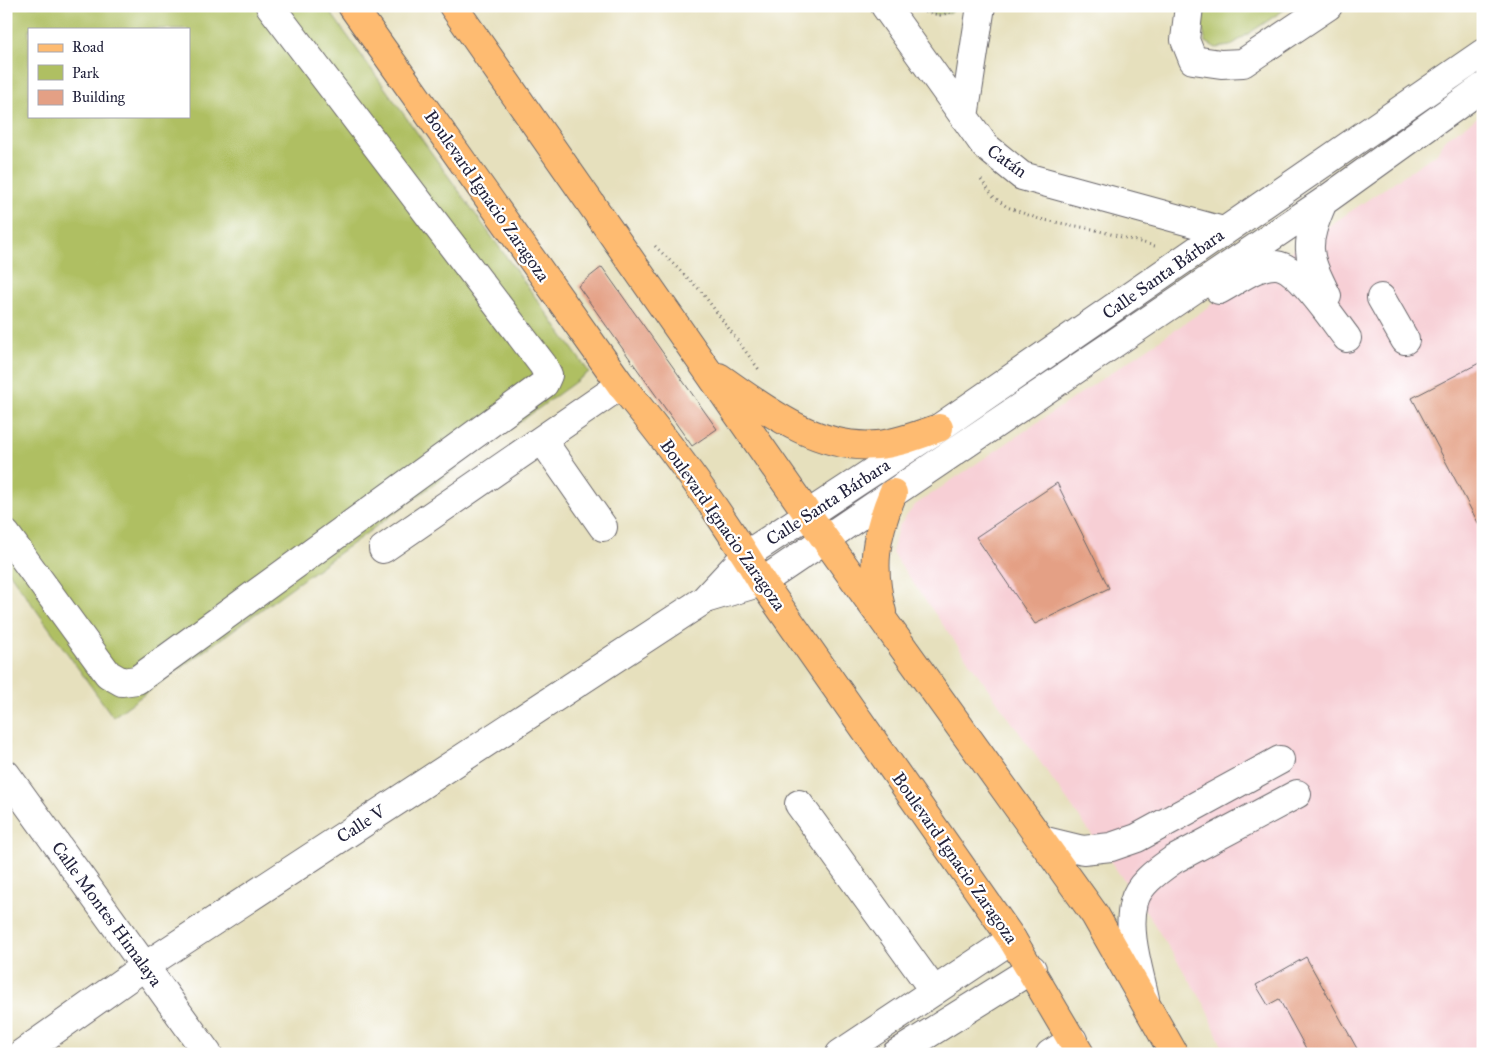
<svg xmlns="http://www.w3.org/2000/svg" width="1489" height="1060" viewBox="0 0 1489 1060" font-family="'IM FELL Great Primer',serif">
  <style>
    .built { fill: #f7cfd5 }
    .green { fill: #afbf62; stroke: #68704e; fill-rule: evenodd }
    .building { fill: #e4a085 }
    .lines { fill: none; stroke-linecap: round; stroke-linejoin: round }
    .minor-casing { stroke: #676468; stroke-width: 30 }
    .major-casing { stroke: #676468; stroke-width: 30 }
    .path { stroke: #676468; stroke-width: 3; stroke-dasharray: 1 4; stroke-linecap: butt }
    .minor { stroke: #fff; stroke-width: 28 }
    .major { stroke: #febb71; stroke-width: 28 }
    .labels { text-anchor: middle; stroke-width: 4.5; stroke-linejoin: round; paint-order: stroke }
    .street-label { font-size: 18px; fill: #22223b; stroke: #fff }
  </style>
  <rect width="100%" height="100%" fill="#fff"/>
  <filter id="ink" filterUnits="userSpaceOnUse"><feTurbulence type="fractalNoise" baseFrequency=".02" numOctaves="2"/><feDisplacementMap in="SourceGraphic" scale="10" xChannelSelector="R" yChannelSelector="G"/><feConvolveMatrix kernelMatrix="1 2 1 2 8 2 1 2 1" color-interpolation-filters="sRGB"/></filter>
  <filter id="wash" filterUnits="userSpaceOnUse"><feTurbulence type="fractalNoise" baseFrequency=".0096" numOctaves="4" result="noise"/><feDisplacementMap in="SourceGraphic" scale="20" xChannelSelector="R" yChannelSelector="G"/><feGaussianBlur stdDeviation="1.12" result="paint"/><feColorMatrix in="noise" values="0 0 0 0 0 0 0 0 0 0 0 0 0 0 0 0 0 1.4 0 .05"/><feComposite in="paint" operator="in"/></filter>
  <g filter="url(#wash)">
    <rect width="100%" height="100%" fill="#e6e0bd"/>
    <path class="built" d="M1483 113V1054H1225L1205 1005 1147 913 892 553 898 527 915 505 1437 153 1444 140Z"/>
    <path class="green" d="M6 6H326L589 372 113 717 6 568ZM29 29H189V116H29Z
      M919 6H956L952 12C939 15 929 17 919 6Z
      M1205 6H1290L1230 46 1216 48 1206 42 1202 27Z"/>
    <g id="blocks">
      <path class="building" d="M602 267 717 429 692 446 578 286Z
        M1483 361V532L1412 398Z
        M1057 483 1109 588 1035 624 976 537Z
        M1306 957 1360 1054H1309L1279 999 1268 1005 1256 985Z"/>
    </g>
  </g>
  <g filter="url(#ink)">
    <use href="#blocks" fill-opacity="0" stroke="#676468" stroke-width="1"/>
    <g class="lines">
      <defs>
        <path id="minor" d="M885 6 985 146 1022 176 1223 231
          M1189 6 1185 40 1193 60 1221 64 1243 63 1328 6
          M964 117 981 6
          M1323 202C1304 246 1306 254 1327 296
          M1219 290C1235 282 1257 264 1276 265 1298 266 1333 320 1347 338
          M1381 298 1405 340
          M543 441 603 527
          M6 534 108 674 122 682 137 680 544 384 548 375 543 365 270 6
          M383 549 621 385
          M705 599 762 582 1323 202 1483 87
          M6 774 208 1054
          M799 804 934 991
          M1042 840 1083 850 1111 847 1137 838 1280 760
          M1145 999C1139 969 1126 932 1134 902 1138 884 1159 870 1173 860L1297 794
          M21 1054 145 966 704 600 746 555 939 428 1483 53
          M840 1054 1012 939
          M896 1054 1032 969
          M1050 1054 1073 1040"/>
        <path id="major" d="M352 6 621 385C672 447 721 513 762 582L1012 939 1080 1054
          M453 6 825 539 1095 915 1174 1054
          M719 377C765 409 816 450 877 445 897 444 920 434 939 428
          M882 612C870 567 875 536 893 493"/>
      </defs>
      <use href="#minor" class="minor-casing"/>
      <use href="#major" class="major-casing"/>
      <path class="path" d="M925 12 940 15 952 12
        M981 180 994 197 1007 207 1039 219 1092 229 1155 246
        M655 246 701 291 760 371"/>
      <use href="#minor" class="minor"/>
      <use href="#major" class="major"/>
    </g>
  </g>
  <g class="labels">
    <g class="street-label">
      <text transform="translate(1007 161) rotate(35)" y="6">Catán</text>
      <text transform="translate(487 196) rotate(55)" y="6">Boulevard Ignacio Zaragoza</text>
      <text transform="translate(1163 274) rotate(-35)" y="6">Calle Santa Bárbara</text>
      <text transform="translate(828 502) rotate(-33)" y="6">Calle Santa Bárbara</text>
      <text transform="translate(723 525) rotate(55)" y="6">Boulevard Ignacio Zaragoza</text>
      <text transform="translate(361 824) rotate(-33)" y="6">Calle V</text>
      <text transform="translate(955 858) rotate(55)" y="6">Boulevard Ignacio Zaragoza</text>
      <text transform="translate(107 914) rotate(54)" y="6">Calle Montes Himalaya</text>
    </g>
  </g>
  <rect width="1489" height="1060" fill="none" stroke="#fff" stroke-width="25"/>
  <rect x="28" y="28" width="162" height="90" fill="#ffffff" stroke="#a7a7b1"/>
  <rect x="38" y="44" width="25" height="8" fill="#febb71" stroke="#a7a7b1"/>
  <text x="72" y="52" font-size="15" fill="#22223b">Road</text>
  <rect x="38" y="65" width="25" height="15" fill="#afbf62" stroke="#a7a7b1"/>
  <text x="72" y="78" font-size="15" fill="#22223b">Park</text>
  <rect x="38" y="90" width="25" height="15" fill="#e4a085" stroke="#a7a7b1"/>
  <text x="72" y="102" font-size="15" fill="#22223b">Building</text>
</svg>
